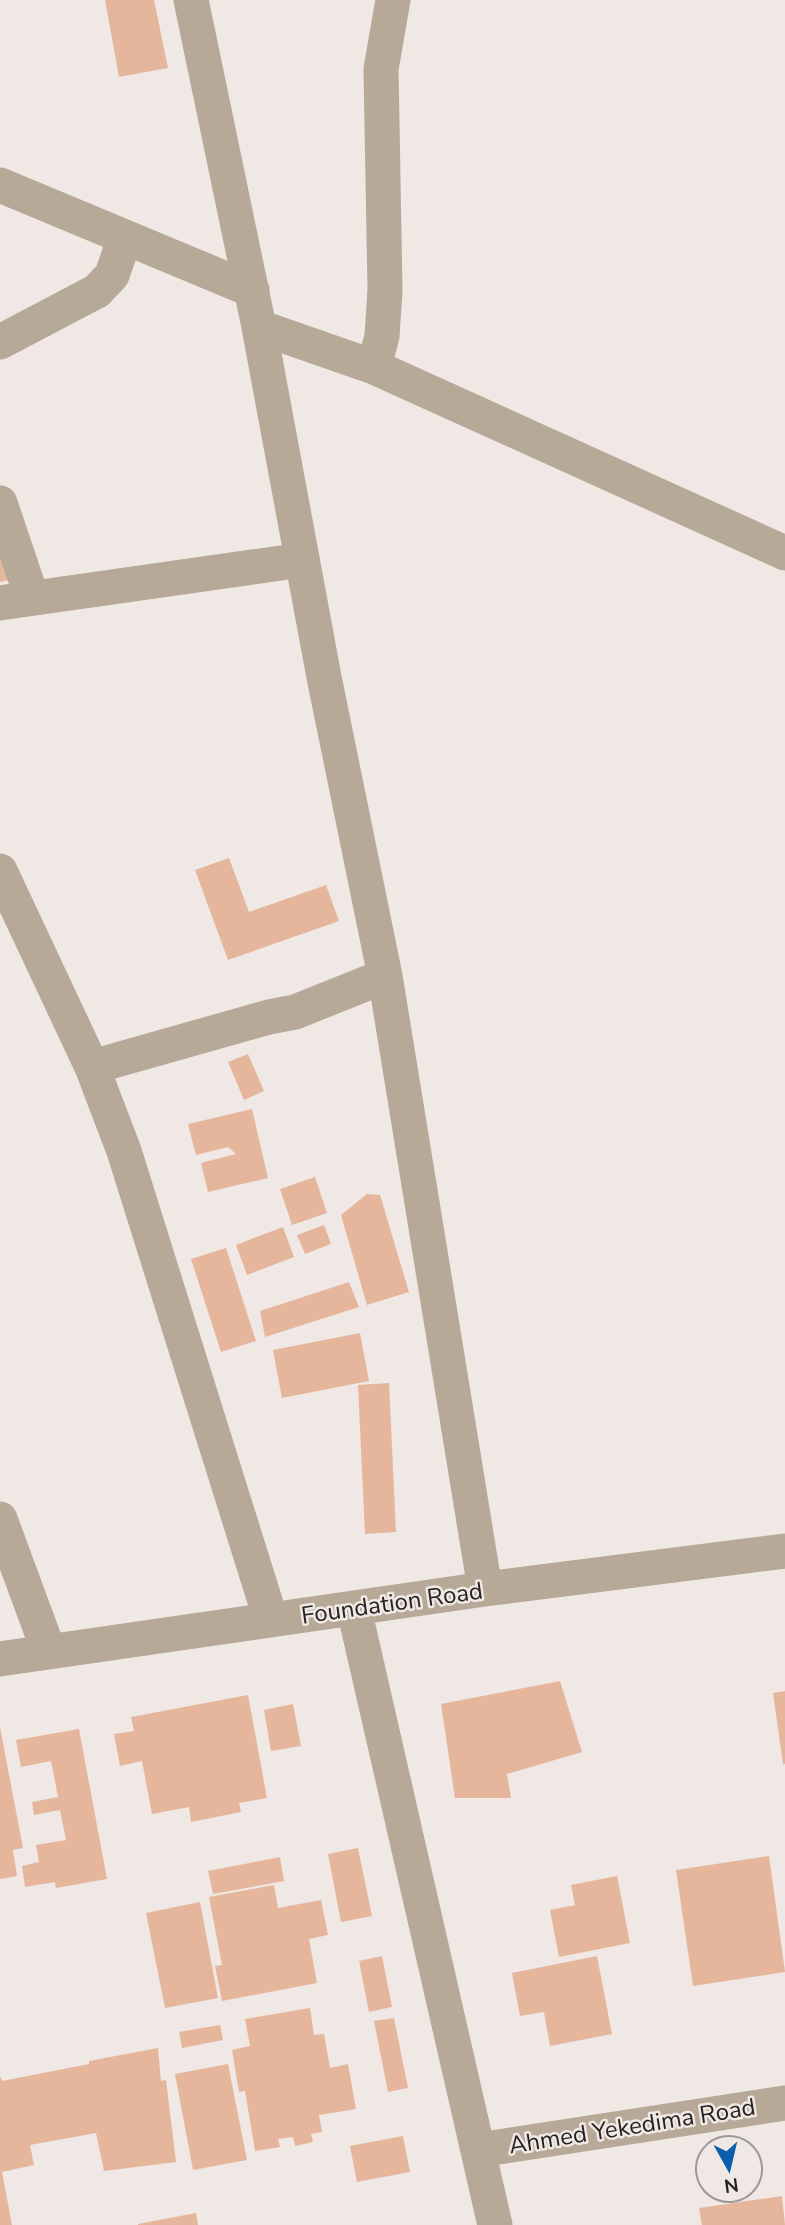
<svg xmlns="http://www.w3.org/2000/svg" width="785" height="2225" viewBox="0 0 785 2225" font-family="'Nunito Sans',sans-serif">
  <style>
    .building { fill: #e5b69b }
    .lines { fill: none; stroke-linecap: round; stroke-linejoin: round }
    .street { stroke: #b6a997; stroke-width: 35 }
    .labels { text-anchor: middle; stroke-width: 5; stroke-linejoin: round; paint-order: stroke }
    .street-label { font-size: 24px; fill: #252220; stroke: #f0e8e4 }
  </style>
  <rect width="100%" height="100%" fill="#f0e8e4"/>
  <path class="building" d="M105 0H154L168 68 119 77Z
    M0 535 14 579 0 582Z
    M229 858 249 912 326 885 339 921 228 960 195 870Z
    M248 1054 264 1091 244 1100 228 1062Z
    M252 1109 268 1178 208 1192 201 1163 236 1154 228 1147 196 1155 188 1124Z
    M315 1177 327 1213 292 1225 280 1189Z
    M367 1194 380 1195 409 1292 367 1305 341 1215Z
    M324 1225 331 1244 305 1254 297 1235Z
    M283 1227 294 1257 247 1275 236 1245Z
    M226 1248 256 1341 221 1352 191 1259Z
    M349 1282 359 1307 265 1337 260 1311Z
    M360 1333 369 1381 282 1398 273 1350Z
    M389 1383 396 1532 365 1534 358 1385Z
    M560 1681 582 1752 507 1774 511 1798H455L441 1704Z
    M785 1691V1764H783L773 1693Z
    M248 1695 267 1798 239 1803 241 1812 191 1822 189 1807 152 1814 142 1761 120 1766 114 1734 134 1731 131 1717Z
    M293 1704 301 1746 271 1751 264 1710Z
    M0 1727 23 1848 13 1850 17 1876 0 1879Z
    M79 1729 107 1879 56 1888 55 1882 25 1887 22 1866 39 1862 36 1845 66 1840 60 1810 34 1815 32 1802 58 1797 51 1761 21 1767 16 1740Z
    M358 1848 372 1916 341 1922 328 1854Z
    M769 1856 785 1972 693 1986 676 1870Z
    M280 1857 284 1881 213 1894 208 1871Z
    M617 1876 630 1943 559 1957 550 1910 575 1905 571 1885Z
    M274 1885 278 1908 321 1900 328 1935 309 1939 317 1983 222 2001 215 1966 222 1965 209 1897Z
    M200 1902 218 1998 165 2008 146 1913Z
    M382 1956 392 2007 369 2012 359 1961Z
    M597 1956 612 2034 550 2046 544 2012 520 2016 512 1973Z
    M310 2008 314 2035 324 2034 330 2068 348 2064 356 2109 319 2115 322 2132 311 2134 313 2142 295 2146 293 2137 278 2139 280 2147 255 2151 245 2091 239 2092 232 2050 250 2046 245 2019Z
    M394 2018 408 2088 388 2092 374 2021Z
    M220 2025 223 2040 182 2048 179 2032Z
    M158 2048 161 2081 166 2080 176 2162 104 2171 96 2133 30 2145 34 2165 2 2172 12 2225H0V2076L2 2081 89 2064V2061Z
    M228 2064 247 2160 193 2170 175 2074Z
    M403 2136 410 2172 357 2182 350 2146Z
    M782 2196 785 2225H702L699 2208Z
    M196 2213 198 2225H138V2224Z"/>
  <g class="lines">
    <path class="street" d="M191 0 259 327 324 677 385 976 485 1589
      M0 185 252 290
      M259 327 374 367 785 553
      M0 342 97 291 112 275 125 237
      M374 367 382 336 385 290 381 69 393 0
      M0 503 32 598
      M0 603 302 560
      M0 871 92 1067 124 1151 271 1620
      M92 1067 269 1017 295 1012 385 976
      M0 1519 49 1652
      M354 1609 495 2225
      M0 1659 485 1589 785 1551
      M479 2150 785 2103"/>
  </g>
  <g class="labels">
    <g class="street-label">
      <text transform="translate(392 1603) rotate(-8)" y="8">Foundation Road</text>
      <text transform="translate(632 2126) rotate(-9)" y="8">Ahmed Yekedima Road</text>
    </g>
  </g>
  <g transform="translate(729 2169) rotate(172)"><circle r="33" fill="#f0e8e4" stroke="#9f9996" stroke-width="2"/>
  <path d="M0-5L12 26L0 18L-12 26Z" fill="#0a5eac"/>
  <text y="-10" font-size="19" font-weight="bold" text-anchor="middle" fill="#252220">N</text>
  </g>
</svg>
